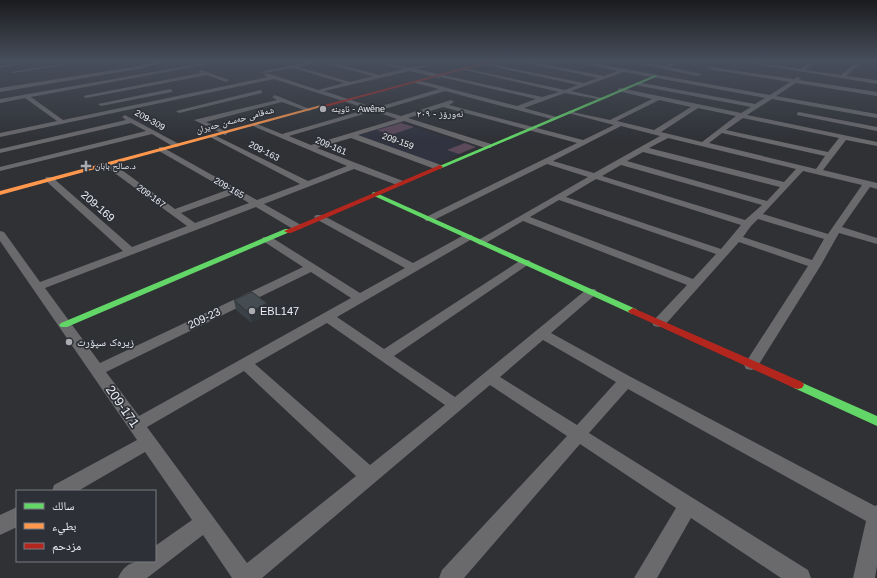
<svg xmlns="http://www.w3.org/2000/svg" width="877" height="578" viewBox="0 0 877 578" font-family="Helvetica,'Noto Naskh Arabic',sans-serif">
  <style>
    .built { fill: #313440 }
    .green { fill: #5c4a5b }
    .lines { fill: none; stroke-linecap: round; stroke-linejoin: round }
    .street { fill: #6a696c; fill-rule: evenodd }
    .fast { fill: #63d668; fill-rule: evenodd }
    .slow { fill: #ff974d; fill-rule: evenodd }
    .jam { fill: #b3261e; fill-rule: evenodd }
    .wall { fill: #3b4247 }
    .shaded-wall { fill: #303639 }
    .building { fill: #454d52; stroke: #303639 }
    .poi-dot { fill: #aaacb0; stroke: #2d3037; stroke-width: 1.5 }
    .labels { text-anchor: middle; stroke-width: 3.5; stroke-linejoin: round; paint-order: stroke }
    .far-poi-label { font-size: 9px; fill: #edeff3; stroke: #2d3037; text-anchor: start }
    .far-street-label { font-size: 9px; fill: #edeff3; stroke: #2d3037 }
    .far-neighbourhood-label { font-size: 10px; fill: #dde1ea; stroke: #2d3037 }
    .street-label { font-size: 11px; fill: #edeff3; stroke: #2d3037 }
    .poi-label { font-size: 11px; fill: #edeff3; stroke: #2d3037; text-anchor: start }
    .near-street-label { font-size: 13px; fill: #edeff3; stroke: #2d3037 }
  </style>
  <rect width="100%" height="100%" fill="#2f3135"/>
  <path class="built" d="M400 122 476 147 436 164 358 135Z"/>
  <path class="green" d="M401 123 414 127 391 135 377 130Z
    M465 143 476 147 459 154 447 150Z"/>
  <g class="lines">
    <path class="street" d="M83 60H95L13 73 11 72Z
      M166 60H176L146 67 144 68 0 92V88L139 66 141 65Z
      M221 60H231L31 97 63 120 268 77 264 75 267 73 318 90 344 83 293 68 263 73 261 72 317 60H327L326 61 379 75 403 69 369 60C383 60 395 67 409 67 422 68 436 60 449 60L416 69 542 97 559 92 461 69 463 68 565 90 578 85 482 64 484 63 584 83 598 78 512 60H522L604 76 618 71 565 60H575L770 95 790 82 708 69 710 67 794 79 798 77 801 79 799 80 877 92V96L796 83 776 96 877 114V118L772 99 747 115 877 142V146L846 140 823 170 877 183V189L870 187 842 227 877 238V244L839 233 821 265 756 369 751 370 746 369 744 365 808 266 739 242 664 326 659 327 654 326 652 323 654 320 687 285 523 221 484 244 480 245 475 242 588 177 547 164 432 221H426L424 219 426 217 577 143 443 107 408 118 491 144V148H485L404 121 358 135 441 165V169H435L351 138 317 148 403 181 404 183 403 185H397L354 169 264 204 301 225 302 227 301 229H293L256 207 45 288 100 363 303 267 263 241 262 239 263 237H271L360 293 405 268 316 219 314 217 316 215H322L413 263 464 235H472L473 237 472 239 337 317 384 349 521 260H529L531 262 529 264 394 356 455 397 587 289H595L597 292 595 295 551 333 631 377 875 506 877 505V566L875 578H853L866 521 628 389 589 433 808 570 811 578H781L691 518 657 578H634L676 508 580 444 464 578H439L442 570 567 436 490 385 262 578H232L203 535 147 578H118C126 560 138 561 155 561V546L192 520 145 452 78 491H52L54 485 137 440 0 241V231L4 232 40 282 123 251 46 181 45 179 46 177H52L132 247 187 226 105 166V162H111L175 209 227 190 159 151V147H162L257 200 300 184 210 137V135H214L308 181 347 166 253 126V124H257L282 134 368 109 274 79 0 137V133L57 121 25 98 0 103V99ZM319 62 373 76 350 82 299 67ZM410 71 439 78 441 77 536 99 517 106 417 80 415 81V83L439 89 375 108 324 91ZM624 72 765 98 755 104 637 82 635 83V85L751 107 741 113 620 88 618 89V91L652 99 610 120 568 111V113L614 125 583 140 449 105 454 102 451 100 401 116 381 110 445 91 555 120 558 118 557 117 524 108 565 93 602 100V98L571 91ZM659 100 691 107 654 130 617 121ZM698 108 736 116 702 142 661 132ZM374 111 397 119 311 145 289 136ZM743 118 839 138 828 152 726 130ZM621 126 660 136 594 173 553 161ZM722 133 825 156 816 169 709 143ZM668 138 796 169 784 182 649 148ZM643 152 780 187 767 201 627 161ZM621 165 762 205 745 220 602 176ZM803 171 862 185 828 234 763 214ZM596 179 741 225 721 249 566 197ZM234 194 249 203 195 223 181 213ZM559 200 716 254 693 279 530 217ZM758 219 824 239 812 260 743 237 751 226ZM311 272 351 298 139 416 106 372ZM327 323 445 405 370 465 255 364ZM543 340 616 382 577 425 500 377ZM244 371 356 476 247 563 147 427Z
      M678 60H684L669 67 701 74 698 76 629 62 631 61 664 66Z
      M731 60H743L800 69 813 60H818L806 70 841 75 859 60H864L846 76 877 80V84Z
      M23 62 25 64 0 68V66Z
      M201 70 229 80 226 82 207 75 86 98 83 96 201 73 199 71Z
      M170 89 172 90V92L101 106 98 104Z
      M260 90 262 91V93L179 113 176 111Z
      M275 95 312 110 307 111 282 102 206 122 227 132V134L225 135 194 120 277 100 272 97Z
      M799 112 877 127V131L797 115V113Z
      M125 115 181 145 177 147H174L152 134 0 171V167L146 131 131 123 0 153V149L126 120 122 117Z
      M17 507V527L0 535V515Z"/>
    <path class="fast" d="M655 75 658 76 442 168 437 167Z
      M374 192 636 309 638 311 633 314 630 313 372 195V193Z
      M285 229H288L292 231 67 327H61L59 325 61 323Z
      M798 381 877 416V426L794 388 792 385 794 382Z"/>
    <path class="slow" d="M321 105 325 106 0 195V191Z"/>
    <path class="jam" d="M493 60H499L325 107 321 106Z
      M440 165 443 167 442 168 291 233H288L284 231Z
      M633 308 802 382 804 385 802 388 798 389 794 388 630 313 628 311Z"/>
  </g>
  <path class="wall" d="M234 300 269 313 252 323 236 310Z"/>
  <path class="shaded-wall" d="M267 303 269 313 252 323 249 313Z"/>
  <path class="building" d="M252 292 267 303 249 313 234 300Z"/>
  <linearGradient id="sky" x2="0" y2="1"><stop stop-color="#1a1b1d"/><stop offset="0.43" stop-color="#474e5c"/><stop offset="1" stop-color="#474e5c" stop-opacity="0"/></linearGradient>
  <rect width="877" height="141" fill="url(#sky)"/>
  <g class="poi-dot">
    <circle cx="323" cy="109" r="4"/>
    <path d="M84 160h4v4h4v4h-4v4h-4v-4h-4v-4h4z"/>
    <circle cx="252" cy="311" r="4"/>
    <circle cx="69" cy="342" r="4"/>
  </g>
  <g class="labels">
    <g class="far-poi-label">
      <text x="331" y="112">ئاوینە - Awêne</text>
      <text x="95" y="169">د.صالح بابان</text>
    </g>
    <g class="far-street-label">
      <text transform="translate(150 120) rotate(29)" y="3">209-309</text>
      <text transform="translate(235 120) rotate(-15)" y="3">شەقامی حەسەن حەیران</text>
      <text transform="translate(398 141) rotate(20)" y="3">209-159</text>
      <text transform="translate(331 146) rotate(23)" y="3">209-161</text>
      <text transform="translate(264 151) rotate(27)" y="3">209-163</text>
      <text transform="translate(229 188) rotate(30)" y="3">209-165</text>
      <text transform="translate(151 196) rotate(36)" y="3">209-167</text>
    </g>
    <g class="far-neighbourhood-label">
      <text x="440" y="117">نەورۆز - ٢٠٩</text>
    </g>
    <g class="street-label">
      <text transform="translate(98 206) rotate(41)" y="4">209-169</text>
      <text transform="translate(204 318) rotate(-26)" y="4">209-23</text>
    </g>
    <g class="poi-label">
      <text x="260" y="315">EBL147</text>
      <text x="77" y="346">زیرەک سپۆرت</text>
    </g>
    <g class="near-street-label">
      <text transform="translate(123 406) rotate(55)" y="5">209-171</text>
    </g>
  </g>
  <rect x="16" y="490" width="140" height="72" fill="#2d3037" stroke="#7a7c82"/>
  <rect x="24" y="503" width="20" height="6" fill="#63d668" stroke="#7a7c82"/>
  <text x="52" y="510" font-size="12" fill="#edeff3">سالك</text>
  <rect x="24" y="523" width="20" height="6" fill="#ff974d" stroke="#7a7c82"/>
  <text x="52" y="530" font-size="12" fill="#edeff3">بطيء</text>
  <rect x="24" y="543" width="20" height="6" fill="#b3261e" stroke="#7a7c82"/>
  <text x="52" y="550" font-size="12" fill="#edeff3">مزدحم</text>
</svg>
